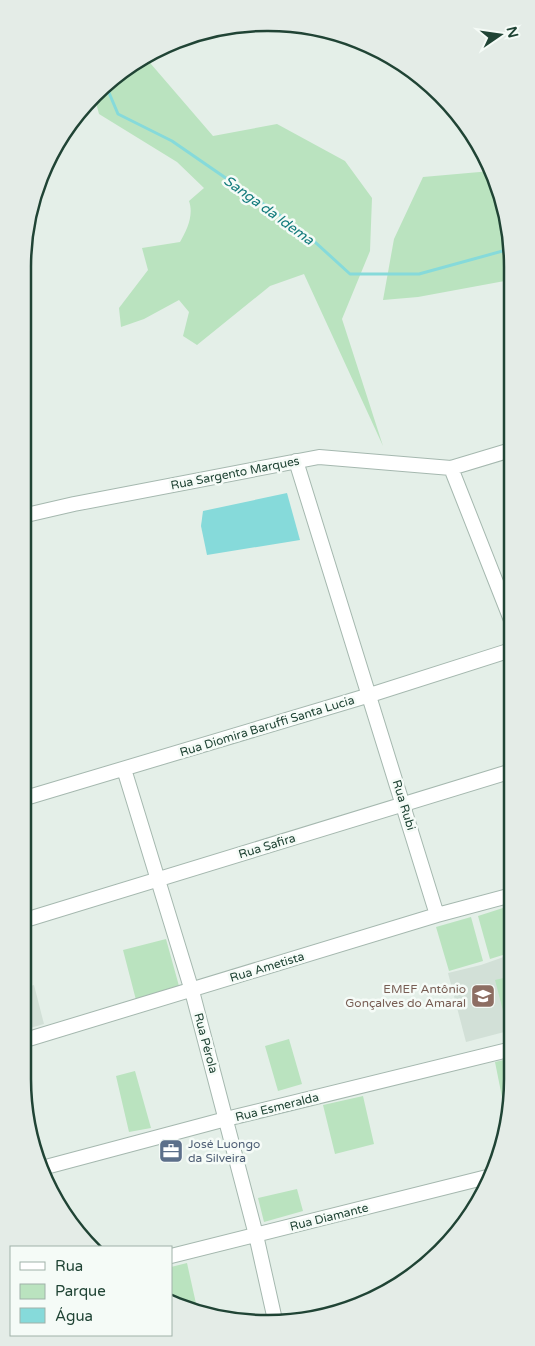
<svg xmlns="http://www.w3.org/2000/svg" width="535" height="1346" viewBox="0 0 535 1346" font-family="'Varela Round',sans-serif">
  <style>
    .built { fill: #d2e0d7 }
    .green { fill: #bae3bf }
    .water { fill: #86dada }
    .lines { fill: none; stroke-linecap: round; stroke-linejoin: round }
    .stream { stroke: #86dada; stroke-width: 3 }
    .minor-casing { stroke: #a5b8af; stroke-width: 16 }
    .minor { stroke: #fff; stroke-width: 14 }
    .labels { text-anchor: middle; stroke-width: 5; stroke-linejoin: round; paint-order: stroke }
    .street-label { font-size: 12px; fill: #204435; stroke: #f5fbf7 }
    .education-label { font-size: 12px; fill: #785e54; stroke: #f5fbf7; text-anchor: end }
    .service-label { font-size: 12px; fill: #4e5e75; stroke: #f5fbf7; text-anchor: start }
    .water-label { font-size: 14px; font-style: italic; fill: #127b7c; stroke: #f5fbf7 }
    .rim { fill: none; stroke: #204435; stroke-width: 2.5 }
  </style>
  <rect width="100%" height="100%" fill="#e4efe8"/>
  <path class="built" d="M512 954V1030L466 1042 448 973 481 965Z
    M34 985 44 1024 23 1030V988Z"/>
  <path class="green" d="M149 54 151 64 213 136 277 124 345 161 372 198 370 251 342 319 383 446 304 274 270 286 197 345 183 336 189 312 179 300 144 319 121 327 119 308 148 270 142 248 180 242C187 230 194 215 189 201L204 188 177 162 99 114 95 99 145 55Z
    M491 171 510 235V280L418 297 383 300 394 239 423 177Z
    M512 905V952L490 959 478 916Z
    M471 917 483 961 449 971 436 927Z
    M166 939 179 986 136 1000 123 950Z
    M512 976V1024L507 1026 495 980Z
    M289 1039 302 1084 278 1091 265 1046Z
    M512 1058V1079L509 1106 504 1107 495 1062Z
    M135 1071 151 1128 129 1132 116 1076Z
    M363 1096 374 1144 335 1154 323 1105Z
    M297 1189 303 1211 264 1222 258 1198Z
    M187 1263 197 1308 171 1300V1267Z"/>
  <path class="water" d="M287 493 300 540 207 555 201 526 203 511Z"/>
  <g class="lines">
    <path class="stream" d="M107 88 118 114 172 141 304 232 350 274H419L510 249"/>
    <defs>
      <path id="minor" d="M296 461 437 915
        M451 468 511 620
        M22 516 74 504 319 457 451 468 511 450
        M124 769 192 991 256 1235 275 1320
        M22 799 370 695 511 650
        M22 921 512 771
        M22 1041 437 915 512 895
        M42 1168 226 1119 512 1049
        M171 1256 487 1177"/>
    </defs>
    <use href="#minor" class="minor-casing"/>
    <use href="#minor" class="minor"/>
  </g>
  <defs>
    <symbol id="school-square" viewBox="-11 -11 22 22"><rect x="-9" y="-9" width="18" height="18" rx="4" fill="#8d6e63" stroke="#f5fbf7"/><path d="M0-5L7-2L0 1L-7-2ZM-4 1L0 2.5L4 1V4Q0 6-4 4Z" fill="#fff"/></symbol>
    <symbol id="office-square" viewBox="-11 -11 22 22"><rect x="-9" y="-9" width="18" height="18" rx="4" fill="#5c6f8a" stroke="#f5fbf7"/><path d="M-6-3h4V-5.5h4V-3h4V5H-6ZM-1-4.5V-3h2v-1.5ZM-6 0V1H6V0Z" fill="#fff"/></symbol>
  </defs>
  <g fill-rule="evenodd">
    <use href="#school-square" x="469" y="982" width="28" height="28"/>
    <use href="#office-square" x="157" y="1137" width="28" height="28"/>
  </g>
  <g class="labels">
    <g class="street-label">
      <text transform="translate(235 473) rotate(-11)" y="4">Rua Sargento Marques</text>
      <text transform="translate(267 726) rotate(-17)" y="4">Rua Diomira Baruffi Santa Lucia</text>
      <text transform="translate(404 805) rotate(73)" y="4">Rua Rubi</text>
      <text transform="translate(267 846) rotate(-17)" y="4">Rua Safira</text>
      <text transform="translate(267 967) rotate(-17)" y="4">Rua Ametista</text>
      <text transform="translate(206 1043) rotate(75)" y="4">Rua Pérola</text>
      <text transform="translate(277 1107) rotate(-14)" y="4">Rua Esmeralda</text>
      <text transform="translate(329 1217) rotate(-14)" y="4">Rua Diamante</text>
    </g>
    <g class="education-label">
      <text x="466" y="993">EMEF Antônio<tspan x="466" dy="14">Gonçalves do Amaral</tspan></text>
    </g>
    <g class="service-label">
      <text x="188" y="1148">José Luongo<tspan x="188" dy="14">da Silveira</tspan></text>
    </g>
    <g class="water-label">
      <text transform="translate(269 210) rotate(36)" y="5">Sanga da Idema</text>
    </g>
  </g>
  <path d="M0 0H535V1346H0ZM267 31H268A236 236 0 0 1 504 267V1079A236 236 0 0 1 268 1315H267A236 236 0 0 1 31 1079V267A236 236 0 0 1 267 31Z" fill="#e4ece7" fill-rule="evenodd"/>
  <path class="rim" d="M267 31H268A236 236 0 0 1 504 267V1079A236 236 0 0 1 268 1315H267A236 236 0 0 1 31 1079V267A236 236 0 0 1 267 31Z"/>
  <rect x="10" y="1246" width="162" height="90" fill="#f5fbf7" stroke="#a0b2a9"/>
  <rect x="20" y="1262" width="25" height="8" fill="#ffffff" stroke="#a0b2a9"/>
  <text x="55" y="1271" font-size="15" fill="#204435">Rua</text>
  <rect x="20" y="1284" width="25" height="15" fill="#bae3bf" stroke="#a0b2a9"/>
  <text x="55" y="1296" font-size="15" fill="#204435">Parque</text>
  <rect x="20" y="1308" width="25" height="15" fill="#86dada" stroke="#a0b2a9"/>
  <text x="55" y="1321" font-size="15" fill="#204435">Água</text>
  <g transform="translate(500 35) rotate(77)" stroke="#f5fbf7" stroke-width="4" paint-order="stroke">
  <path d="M0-4L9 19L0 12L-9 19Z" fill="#204435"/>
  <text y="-8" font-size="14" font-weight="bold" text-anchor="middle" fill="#204435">N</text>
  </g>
</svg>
